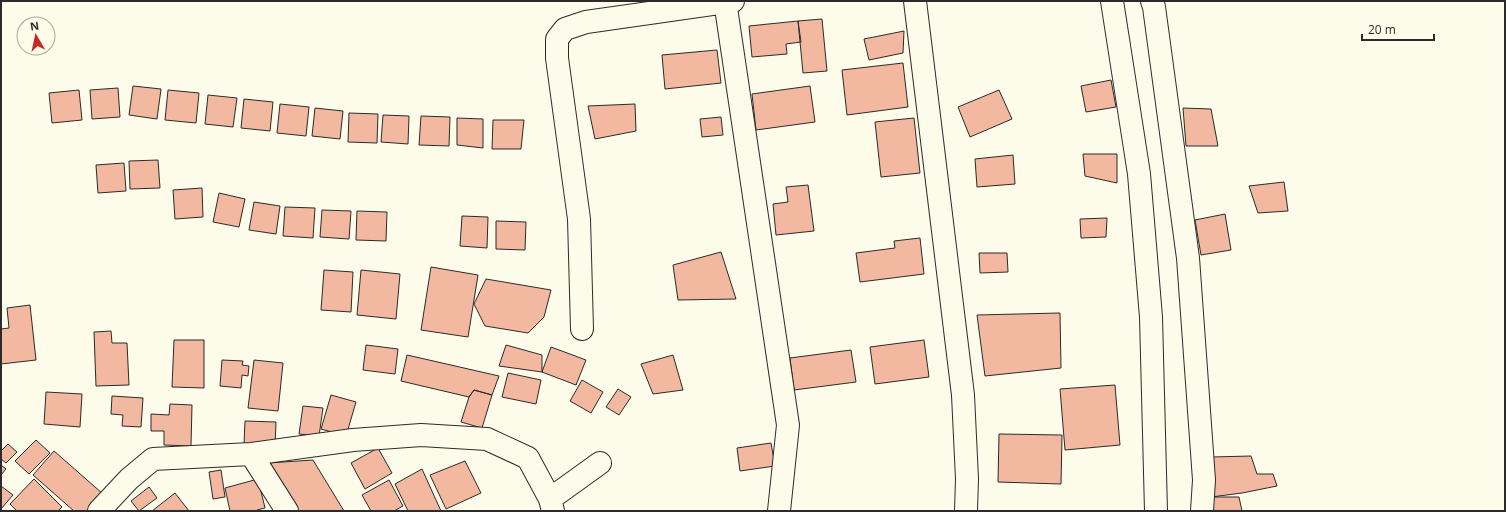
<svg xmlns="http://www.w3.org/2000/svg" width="1506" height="512" viewBox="0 0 1506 512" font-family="'Open Sans',sans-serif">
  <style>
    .building { fill: #f2b8a0; stroke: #2b2b2b }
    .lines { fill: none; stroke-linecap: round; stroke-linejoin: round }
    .minor-casing { stroke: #2b2b2b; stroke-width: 24 }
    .minor { stroke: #fdfbea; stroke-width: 22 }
  </style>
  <rect width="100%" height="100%" fill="#fdfbea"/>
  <path class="building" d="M822 19 827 71 803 73 798 21Z
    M798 21 801 42 786 44 787 54 752 57 749 26Z
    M904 31 903 53 869 60 864 39Z
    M717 50 721 83 665 89 662 55Z
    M903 63 908 107 847 115 842 70Z
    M1111 80 1116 107 1086 112 1081 86Z
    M133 86 161 89 157 119 129 115Z
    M810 86 815 122 756 130 752 94Z
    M118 88 120 117 92 119 90 90Z
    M79 90 82 120 52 123 49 93Z
    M168 90 199 93 196 123 165 120Z
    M999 90 1012 119 970 137 958 107Z
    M208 95 237 98 233 127 205 124Z
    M244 99 273 102 270 131 241 128Z
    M280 104 309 107 306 136 277 133Z
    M635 104 636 131 595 139 588 106Z
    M315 108 343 111 340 139 312 136Z
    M1183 108 1211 109 1218 146H1186Z
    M349 113 378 114 377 143 348 142Z
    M383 115 409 116 408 144 381 142Z
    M421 116 450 117 449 146 419 145Z
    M721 117 723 135 702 137 700 119Z
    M457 118 483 119V148L457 145Z
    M914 118 920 173 881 177 875 122Z
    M493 120H524L521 149H492Z
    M1083 154H1117V183L1085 176Z
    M1013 155 1015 184 977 187 975 159Z
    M158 160 160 188 130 189 129 161Z
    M124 163 126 191 98 193 96 165Z
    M1284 182 1288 211 1258 213 1249 186Z
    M808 185 814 231 776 235 773 204 788 202 786 187Z
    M202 188 203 217 175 219 173 190Z
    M219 193 245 199 239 227 213 222Z
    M254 202 280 206 276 234 249 230Z
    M285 207 315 208 313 238 283 236Z
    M322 210 351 211 349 239 320 237Z
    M357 211 387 212 386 241 356 240Z
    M1225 214 1231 250 1201 255 1195 220Z
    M462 216 488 217 487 248 460 246Z
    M1107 218 1106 237 1081 238 1080 219Z
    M496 221 526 222 525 250 496 249Z
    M920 238 924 274 860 282 856 253 895 248 894 241Z
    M721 252 736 299 678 300 673 265Z
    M979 253H1007L1008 272 980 273Z
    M431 267 478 275 468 337 421 330Z
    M324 270 353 272 351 312 321 310Z
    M361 270 400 274 396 319 357 315Z
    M486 279 551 290 544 317 528 333 485 326 474 304Z
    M30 305 36 360 1 364V329L9 328 7 308Z
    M1060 313 1061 368 985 376 977 315Z
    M111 331 112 343H127L129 385 96 386 94 332Z
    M174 340H204V388L172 387Z
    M924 340 929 377 875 384 870 347Z
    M366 345 398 349 395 374 363 370Z
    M506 345 542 355V372L499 366Z
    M551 347 586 360 576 385 542 372Z
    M851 350 856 382 794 390 790 358Z
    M407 355 499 376 492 395 474 390 469 397 401 381Z
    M673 355 683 390 653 394 641 364Z
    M222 360 243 361 242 365 249 366 248 376 242 375 241 388 220 386Z
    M254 360 283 363 278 411 248 408Z
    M508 373 541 380 536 404 502 397Z
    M582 380 603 392 591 413 570 401Z
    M1115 385 1120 445 1065 450 1060 389Z
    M618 389 631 397 619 415 606 407Z
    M474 390 492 395 482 428 461 422 469 397Z
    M46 392 82 394 80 427 44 424Z
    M331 395 356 402 346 436 321 429Z
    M112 396 143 398 141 427 122 426 123 415 111 414Z
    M170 404 192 405 191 446 164 445V431H151V414L169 415Z
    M303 406 323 408 319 436 299 434Z
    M245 421 276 422 275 446 244 445Z
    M999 434 1062 435 1061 484 998 482Z
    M36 440 50 453 29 474 15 461Z
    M771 443 775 466 740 471 737 448Z
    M8 444 17 452 6 463 1 459V451Z
    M378 448 392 473 365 489 351 463Z
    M54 451 103 494 88 511H74L33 475Z
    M1251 456 1257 474H1273L1277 486 1242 493 1211 497V457Z
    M313 460 344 511H297L268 463Z
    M465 461 481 493 446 509 430 475Z
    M1 465 6 469 1 475Z
    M422 469 441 511H408L395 484Z
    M221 470 225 497 213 499 209 472Z
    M34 479 62 507 58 511H17L10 504Z
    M258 479 265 508 257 510 258 511H230L225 488Z
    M389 480 403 506 394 511H371L362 495Z
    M1 486 13 495 1 509Z
    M149 487 157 498 139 511 131 501Z
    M175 493 189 511H152Z
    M1211 497H1239L1242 511H1214Z"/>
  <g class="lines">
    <defs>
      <path id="minor" d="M725 1 788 425 779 511
        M915 1 963 395 967 479 966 511
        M1112 1 1139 174 1151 317 1156 511
        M1152 1 1154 7 1188 258 1204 480 1202 511
        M582 329 579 219 557 58V39L565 29 586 22 733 1
        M251 454 287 511
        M550 499 600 463
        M99 511 129 479 153 459 251 454 353 440 421 435 487 439 528 458 550 499 553 511"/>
    </defs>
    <use href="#minor" class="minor-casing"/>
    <use href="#minor" class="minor"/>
  </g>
  <rect width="1506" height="512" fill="none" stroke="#2b2b2b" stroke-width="4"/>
  <g transform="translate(36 36) rotate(351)"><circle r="19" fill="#fdfbea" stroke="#a9a89e"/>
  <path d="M0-3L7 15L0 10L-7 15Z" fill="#c62828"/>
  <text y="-6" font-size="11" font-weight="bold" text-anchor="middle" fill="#2b2b2b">N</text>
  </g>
  <path d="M1362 34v6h72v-6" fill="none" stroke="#2b2b2b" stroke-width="2"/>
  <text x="1368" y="34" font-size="12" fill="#2b2b2b" stroke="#fdfbea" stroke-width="3" paint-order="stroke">20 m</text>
</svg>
